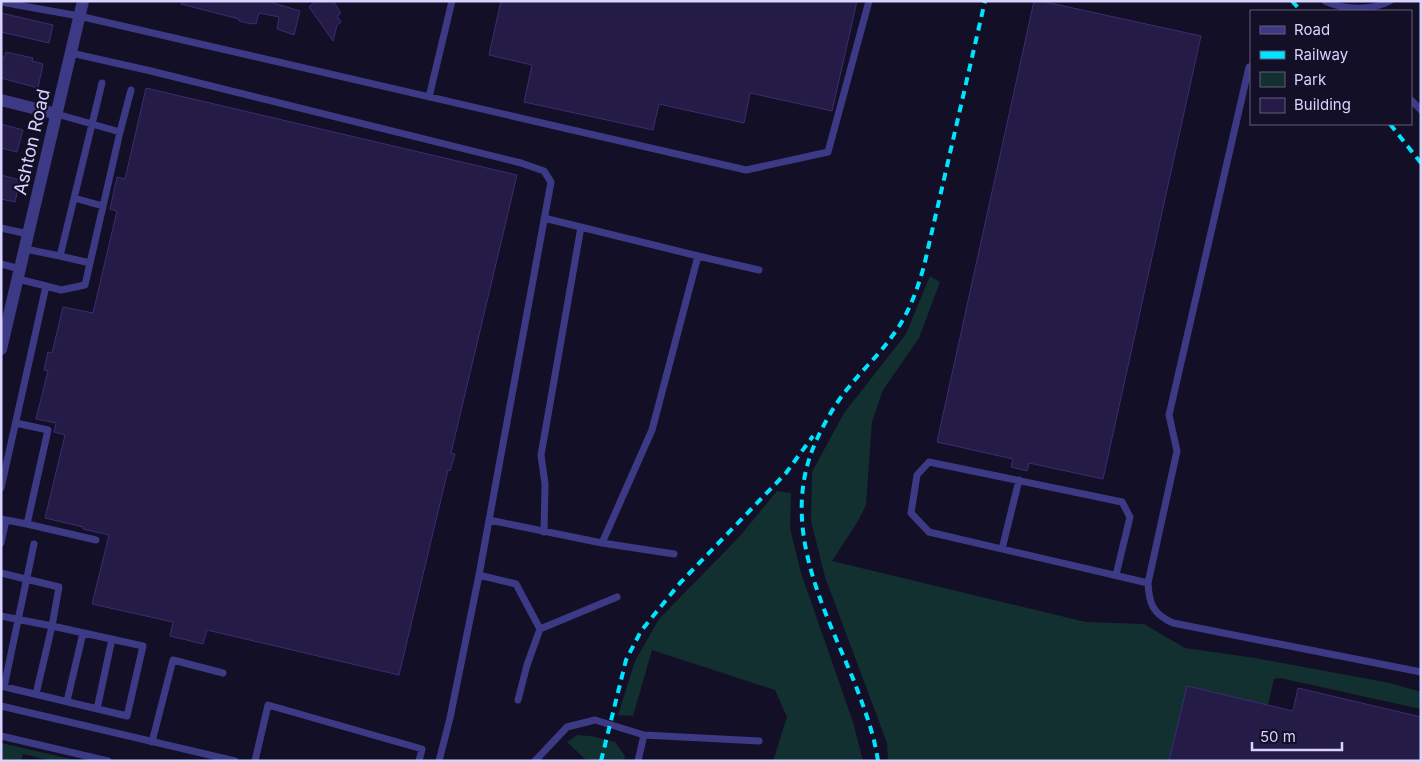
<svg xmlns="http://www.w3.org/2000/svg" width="1422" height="762" viewBox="0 0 1422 762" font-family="Inter,sans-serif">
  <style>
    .green { fill: #12302f }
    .building { fill: #241b47; stroke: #3b2d73 }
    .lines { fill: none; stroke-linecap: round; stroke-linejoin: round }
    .lane { stroke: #3d3a85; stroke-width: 7 }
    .street { stroke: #3d3a85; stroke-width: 12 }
    .rail { stroke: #00e5ff; stroke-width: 4; stroke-dasharray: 8 6; stroke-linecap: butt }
    .labels { text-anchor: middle; stroke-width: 4.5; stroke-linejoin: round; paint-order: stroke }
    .street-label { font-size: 18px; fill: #d9d4ff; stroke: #130f26 }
  </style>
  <rect width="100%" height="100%" fill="#130f26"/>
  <path class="green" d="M930 276 940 282 919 338 883 390 872 422 866 505 858 521 832 561 1086 622 1144 624 1185 648 1255 658 1390 683 1421 692V709L1280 678 1274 679 1268 705 1187 686 1169 761H888L887 743 825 577 811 521 812 472 844 413 906 334Z
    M777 491 791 493 790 528 801 573 853 722 863 761H773L787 717 775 690 652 650 633 716 618 715 635 661 659 619 740 536Z
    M577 735 591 736 615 742 625 756 624 761H587L567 742Z
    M1 743 75 760V761H53L23 754 21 761H1Z"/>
  <path class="building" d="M182 1H267L300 11 294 35 277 29 279 17 259 13 256 24 251 23V24L239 21V19L181 4Z
    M316 1H333L341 13 337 16 341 22 337 25 333 41 309 7Z
    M501 1H857L832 111 750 93 744 123 659 104 653 130 524 102 532 65 489 55Z
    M1034 1H1041L1201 36 1103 479 1029 463 1027 471 1011 467 1013 459 937 442Z
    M1 13 53 25 49 43 1 32Z
    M6 52 33 58 32 61 43 64 38 88 1 78V57L4 58Z
    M146 88 517 175 451 453 455 454 450 471 448 470 399 675 207 630 203 644 170 636 173 622 92 604 109 535 83 529V527L45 518 65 435 54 432 56 423 36 419 48 371 44 370 48 352 52 353 63 307 93 313 117 211 110 209 117 177 125 179Z
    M1 124 23 130 17 152 1 148Z
    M1 175 20 180 15 202 1 199Z
    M1187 686 1293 711 1298 688 1421 717V761H1169Z"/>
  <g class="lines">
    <path class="lane" d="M1325 1C1344 10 1371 11 1390 1
      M1 2 79 16 746 170 828 152 869 1
      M71 53 151 71 521 163 544 171 551 182 479 575 450 718 439 761
      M1249 67 1169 415 1177 451 1148 583C1149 604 1153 614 1173 623L1421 672
      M429 97 452 1
      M1411 100 1421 110
      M57 114 120 132 131 90
      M74 198 103 206
      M544 218 698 256
      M1 228 28 234
      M25 249 60 256 102 83
      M60 256 90 263
      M1 264 20 269
      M18 279 46 286
      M1 488 46 286 61 290 85 285 120 132
      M1 519 27 524 48 430 16 423
      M489 520 602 543 652 430 698 256 759 270
      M27 524 96 540
      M544 532 545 484 541 455 581 227
      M1 543 6 520
      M602 543 674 554
      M1002 549 1019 480
      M1 573 59 587 52 626 143 646 127 716 1 686
      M479 575 516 584 540 629
      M1116 575 1130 517 1122 502 929 462 917 475 911 513 929 532 1148 583
      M1 616 52 626 36 694
      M4 687 34 544
      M518 700 527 665 540 629 617 597
      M67 701 83 633
      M1 706 235 761
      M97 709 112 639
      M1 736 108 761
      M152 742 173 660 223 673
      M255 761 268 705 422 749 419 761
      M535 761 567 727 595 720 644 735 759 741
      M638 761 644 735"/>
    <path class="street" d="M1 100 57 114
      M1 349 83 1"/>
    <path class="rail" d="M1292 1 1301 11
      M1390 124 1421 163
      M601 761 626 660 641 631 680 583 786 473 813 436
      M878 761C874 733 864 708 854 681 822 604 778 522 817 439 825 422 836 402 849 387 863 369 880 354 893 335 908 315 917 291 924 266L985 1"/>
  </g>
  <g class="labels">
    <g class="street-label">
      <text transform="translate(32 142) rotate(-77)" y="6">Ashton Road</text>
    </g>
  </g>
  <rect width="1422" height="762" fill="none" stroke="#d9d4ff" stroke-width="5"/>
  <rect x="1250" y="10" width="162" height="115" fill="#130f26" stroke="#625e7d"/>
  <rect x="1260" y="26" width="25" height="8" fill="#3d3a85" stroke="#625e7d"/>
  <text x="1294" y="35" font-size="15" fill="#d9d4ff">Road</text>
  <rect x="1260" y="51" width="25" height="8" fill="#00e5ff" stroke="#625e7d"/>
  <text x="1294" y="60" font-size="15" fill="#d9d4ff">Railway</text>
  <rect x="1260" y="72" width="25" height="15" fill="#12302f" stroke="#625e7d"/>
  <text x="1294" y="85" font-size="15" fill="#d9d4ff">Park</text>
  <rect x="1260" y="98" width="25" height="15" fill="#241b47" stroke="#625e7d"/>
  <text x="1294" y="110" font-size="15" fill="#d9d4ff">Building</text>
  <path d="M1252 742v8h90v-8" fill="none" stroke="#d9d4ff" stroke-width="2.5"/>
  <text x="1260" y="742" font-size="15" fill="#d9d4ff" stroke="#130f26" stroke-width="4" paint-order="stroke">50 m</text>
</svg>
